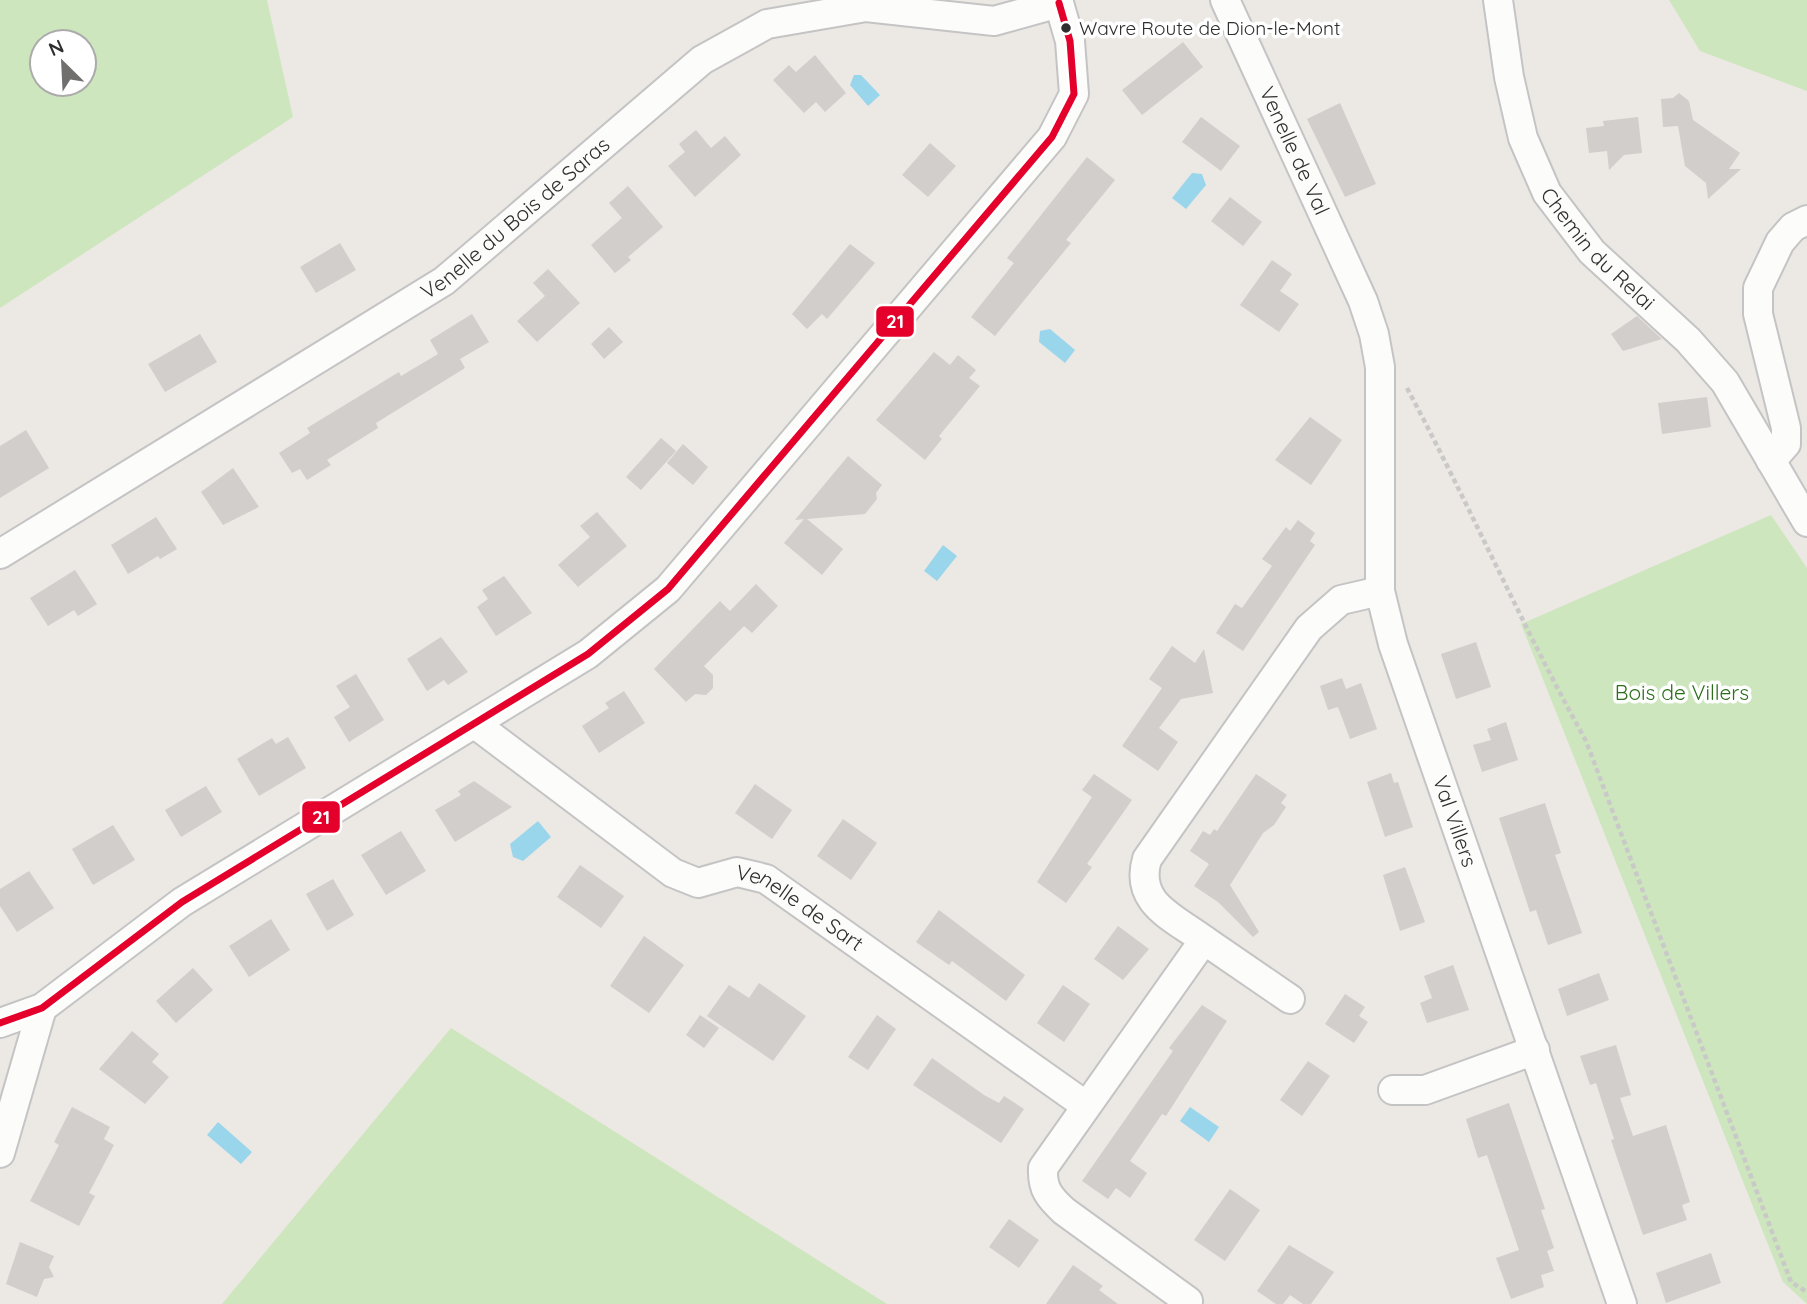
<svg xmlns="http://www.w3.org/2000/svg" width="1807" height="1304" viewBox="0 0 1807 1304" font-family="Quicksand,sans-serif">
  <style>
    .green { fill: #cee6be; fill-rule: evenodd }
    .water { fill: #99d6ec }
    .building { fill: #d1cecb }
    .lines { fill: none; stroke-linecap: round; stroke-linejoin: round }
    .street-casing { stroke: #c5c4c5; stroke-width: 32 }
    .path { stroke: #c9c9c8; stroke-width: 4.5; stroke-dasharray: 5 3.5; stroke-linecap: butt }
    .street { stroke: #fcfcfb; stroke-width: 28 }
    .bus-1-casing { stroke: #fff; stroke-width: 12 }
    .bus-1 { stroke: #e4002b; stroke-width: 7 }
    .bus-dot { fill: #2e2e2e; stroke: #fff; stroke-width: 2.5 }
    .labels { text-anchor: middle; stroke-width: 7; stroke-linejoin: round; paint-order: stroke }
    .bus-label { font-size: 19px; fill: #2e2e2e; stroke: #fff; text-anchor: start }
    .street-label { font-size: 21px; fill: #2e2e2e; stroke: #fff }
    .park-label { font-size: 21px; fill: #2c6e1b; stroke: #fff }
    .line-badge { stroke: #fff; stroke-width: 2.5 }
    .badge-label { font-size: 19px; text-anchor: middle; font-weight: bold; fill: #fff }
  </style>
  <rect width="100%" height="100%" fill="#ece8e4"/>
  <path class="green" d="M0 0H267L293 117 0 308ZM42 42H84V84H42Z
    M1669 0H1807V91L1700 51Z
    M1771 515 1807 568V1304L1783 1282 1521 624Z
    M451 1028 887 1304H222Z"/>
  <path class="water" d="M854 75H861L880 95 868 106 850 85Z
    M1192 173 1202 174 1206 185 1186 209 1172 198Z
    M1050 329 1075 350 1065 363 1039 342 1040 331Z
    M943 545 957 556 937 581 924 571Z
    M538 821 551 837 523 861 513 857 510 844Z
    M1190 1107 1219 1127 1209 1142 1180 1121Z
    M218 1122 252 1152 241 1164 207 1135Z"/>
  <path class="building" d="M1183 42 1203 67 1142 115 1122 90Z
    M815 55 846 93 825 112 816 102 804 113 773 80 789 65 796 72Z
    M1679 93 1689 101 1693 120 1740 153 1729 169H1741L1708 199 1706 183 1685 166 1678 126 1663 127 1661 99 1673 98Z
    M1340 103 1376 184 1345 197 1307 119Z
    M1201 117 1240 146 1221 171 1182 142Z
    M1638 117 1642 153 1624 155 1609 170 1607 151 1589 153 1586 128 1604 126 1603 121Z
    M696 130 711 148 725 136 741 155 695 197 668 166 685 152 679 144Z
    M930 143 956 166 928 197 902 175Z
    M1087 157 1115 180 1066 240 1071 243 995 336 971 317 1014 263 1007 258Z
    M628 186 663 227 628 257 631 260 615 273 591 245 622 218 609 203Z
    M1230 197 1262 222 1243 246 1211 221Z
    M340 243 356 270 316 293 300 267Z
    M850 244 875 263 827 319 822 314 807 329 792 314Z
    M1272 260 1292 274 1280 291 1299 304 1279 332 1240 305Z
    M548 269 580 303 537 342 517 321 545 296 533 283Z
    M472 314 489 342 460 359 465 368 376 423 378 428 327 460 331 465 307 480 300 469 292 473 279 453 310 433 307 428 399 372 401 376 438 354 430 340Z
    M1637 316 1662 339 1623 351 1611 334Z
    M609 327 623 342 604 359 591 344Z
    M200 334 217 362 165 392 148 364Z
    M934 352 950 365 958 355 976 370 969 378 980 386 939 436 942 439 925 460 876 420Z
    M1707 397 1711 427 1662 434 1658 403Z
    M1310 417 1342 440 1311 485 1275 460Z
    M26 430 49 468 0 498V446Z
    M661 438 676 451 641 490 626 477Z
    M683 444 708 467 693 485 667 463Z
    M848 456 882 485 876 493 877 499 865 514 807 519 843 549 822 575 784 543 804 519 795 520Z
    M233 468 259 507 223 525 201 492Z
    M597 512 627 546 578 587 558 565 590 537 580 526Z
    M156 517 177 549 160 559 158 556 128 574 111 545Z
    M1298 520 1315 533 1310 541 1315 545 1243 651 1216 633 1235 604 1242 608 1272 566 1262 559 1286 527 1290 531Z
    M75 570 97 604 78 616 74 610 48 626 30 598Z
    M504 576 532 613 496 636 477 607 488 599 482 590Z
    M756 584 778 606 752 633 744 626 704 666 713 675V688L706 695 695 694 686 702 654 669 720 601 730 611Z
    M441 637 468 672 448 685 444 680 427 691 407 659Z
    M1476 642 1491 687 1456 699 1441 654Z
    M1172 646 1195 663 1204 649 1213 693 1181 699 1159 728 1178 742 1158 771 1122 746 1162 688 1149 679Z
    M356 674 384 720 349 742 334 717 350 707 336 686Z
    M1342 678 1346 689 1361 683 1377 729 1350 739 1338 707 1328 710 1320 686Z
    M624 691 645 723 599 753 582 726 609 708 605 703Z
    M1506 722 1518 760 1482 772 1473 745 1491 740 1487 729Z
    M288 737 306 768 259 796 237 759 272 738 276 744Z
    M1391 773 1394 783 1398 782 1413 827 1385 837 1367 782Z
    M1094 774 1132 800 1087 864 1092 867 1066 903 1037 882 1092 797 1082 790Z
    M1256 774 1287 795 1281 803 1286 807 1274 825 1263 833 1230 885 1259 932 1253 937 1218 902 1194 886 1209 864 1190 851 1203 831 1210 835 1214 829 1217 831Z
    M474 781 512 807 455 842 435 810 461 795 458 791Z
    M755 784 792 810 772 839 735 813Z
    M206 786 222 812 181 837 165 810Z
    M1545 803 1561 853 1555 855 1582 933 1548 945 1536 910 1530 912 1499 818Z
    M843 819 877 843 851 880 817 856Z
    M113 825 135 860 93 885 72 849Z
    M401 831 426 871 386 895 361 855Z
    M580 865 624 896 601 928 557 897Z
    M1405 867 1425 922 1400 931 1383 875Z
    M29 871 54 908 17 932 0 906V889Z
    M333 879 354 915 327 931 306 894Z
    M939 910 1025 975 1006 1001 952 961 949 965 916 942Z
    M271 919 290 950 249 977 229 946Z
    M1118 926 1149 949 1123 980 1094 959Z
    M644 936 684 965 649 1013 610 986Z
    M1453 965 1469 1010 1427 1023 1420 1003 1432 998 1424 976Z
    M193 968 213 990 176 1023 156 1001Z
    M1599 973 1609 1000 1567 1016 1558 989Z
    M759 983 806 1016 773 1061 707 1016 729 985 749 998Z
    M1063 985 1090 1004 1064 1042 1037 1023Z
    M1345 994 1365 1007 1359 1016 1368 1022 1354 1043 1325 1024Z
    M1202 1005 1227 1021 1166 1116 1162 1114 1130 1161 1147 1173 1130 1198 1116 1188 1108 1199 1082 1181 1173 1051 1169 1048Z
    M700 1015 719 1028 704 1048 686 1035Z
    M877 1015 896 1029 868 1070 848 1057Z
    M132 1031 159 1054 152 1062 169 1077 145 1104 99 1069Z
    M1616 1045 1631 1095 1620 1098 1633 1136 1666 1125 1690 1202 1682 1205 1687 1220 1643 1235 1611 1140 1614 1139 1596 1083 1590 1085 1580 1056Z
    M932 1058 984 1095 999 1103 1004 1096 1024 1109 1001 1143 913 1085Z
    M1308 1061 1330 1076 1302 1116 1280 1100Z
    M1509 1103 1545 1209 1541 1210 1554 1248 1547 1251 1554 1271 1541 1275 1544 1287 1511 1299 1496 1258 1519 1250 1487 1155 1478 1158 1466 1119Z
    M72 1107 110 1127 104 1139 114 1145 89 1193 95 1196 79 1226 30 1201 59 1145 54 1142Z
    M1230 1189 1260 1210 1225 1261 1194 1240Z
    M1009 1219 1039 1240 1019 1268 989 1247Z
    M20 1242 54 1256 49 1267 54 1277 44 1279 37 1297 6 1284Z
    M1289 1245 1334 1272 1311 1304H1303L1290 1295 1283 1304H1276L1257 1291Z
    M1711 1253 1721 1283 1666 1303 1656 1273Z
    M1073 1265 1103 1286 1099 1290 1118 1304H1046Z"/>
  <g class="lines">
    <defs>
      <g id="street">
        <path id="s1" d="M1225 0 1363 301 1374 334 1380 367V591L1393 644 1622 1304"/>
        <path id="s2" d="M1498 0 1509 77 1523 138 1547 193 1592 252 1688 340 1725 382 1807 522"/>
        <path d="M1771 461 1786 444V428L1758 314V288L1780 242 1793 227 1807 220"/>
        <path id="s3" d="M0 554 444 281 702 60 767 24 866 7 994 21 1059 3"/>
        <path id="s4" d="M475 724 673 873 698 883 737 872 766 879 1085 1105"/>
        <path d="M1204 940 1290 999"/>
        <path d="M0 1023 42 1008 182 902 588 654 668 589 1052 137 1074 94 1070 41 1059 3"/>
        <path d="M1393 1090H1425L1535 1050"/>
        <path d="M0 1153 42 1008"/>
        <path d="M1188 1301 1064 1211C1049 1197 1042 1189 1043 1168L1204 940C1173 917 1134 903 1147 859L1309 628 1341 600 1380 591"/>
      </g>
    </defs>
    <use href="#street" class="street-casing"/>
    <path class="path" d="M1407 388C1469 504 1522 626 1586 741L1791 1282 1807 1292"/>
    <use href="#street" class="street"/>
    <defs>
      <path id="bus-1" d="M0 1023 42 1008 182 902 588 654 668 589 1052 137 1074 94 1070 41 1059 3"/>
    </defs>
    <use href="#bus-1" class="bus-1-casing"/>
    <use href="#bus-1" class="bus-1"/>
  </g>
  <circle class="bus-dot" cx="1066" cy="28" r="6"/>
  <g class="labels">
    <g class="bus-label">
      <text x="1079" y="35">Wavre Route de Dion-le-Mont</text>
    </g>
    <g class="street-label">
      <text dy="7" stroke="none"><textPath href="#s1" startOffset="166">Venelle de Val</textPath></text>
      <text dy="7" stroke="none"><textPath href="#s3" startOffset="616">Venelle du Bois de Saras</textPath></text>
      <text dy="7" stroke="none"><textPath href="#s2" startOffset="276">Chemin du Relai</textPath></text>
      <text dy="7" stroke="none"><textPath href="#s1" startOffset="866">Val Villers</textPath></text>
      <text dy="7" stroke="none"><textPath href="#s4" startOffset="388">Venelle de Sart</textPath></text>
    </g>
    <g class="park-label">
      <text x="1682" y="700">Bois de Villers</text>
    </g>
  </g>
  <g class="line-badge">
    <rect x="875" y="305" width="40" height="33" rx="7" fill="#e4002b"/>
    <rect x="301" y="800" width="40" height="34" rx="7" fill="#e4002b"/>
  </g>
  <g class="badge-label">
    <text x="895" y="328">21</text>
    <text x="321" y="824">21</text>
  </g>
  <g transform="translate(63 63) rotate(336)"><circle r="33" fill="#ffffff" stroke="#ababab" stroke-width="2"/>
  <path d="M0-5L12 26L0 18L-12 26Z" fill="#706f6e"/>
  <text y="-10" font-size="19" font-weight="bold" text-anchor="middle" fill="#2e2e2e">N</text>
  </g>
</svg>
